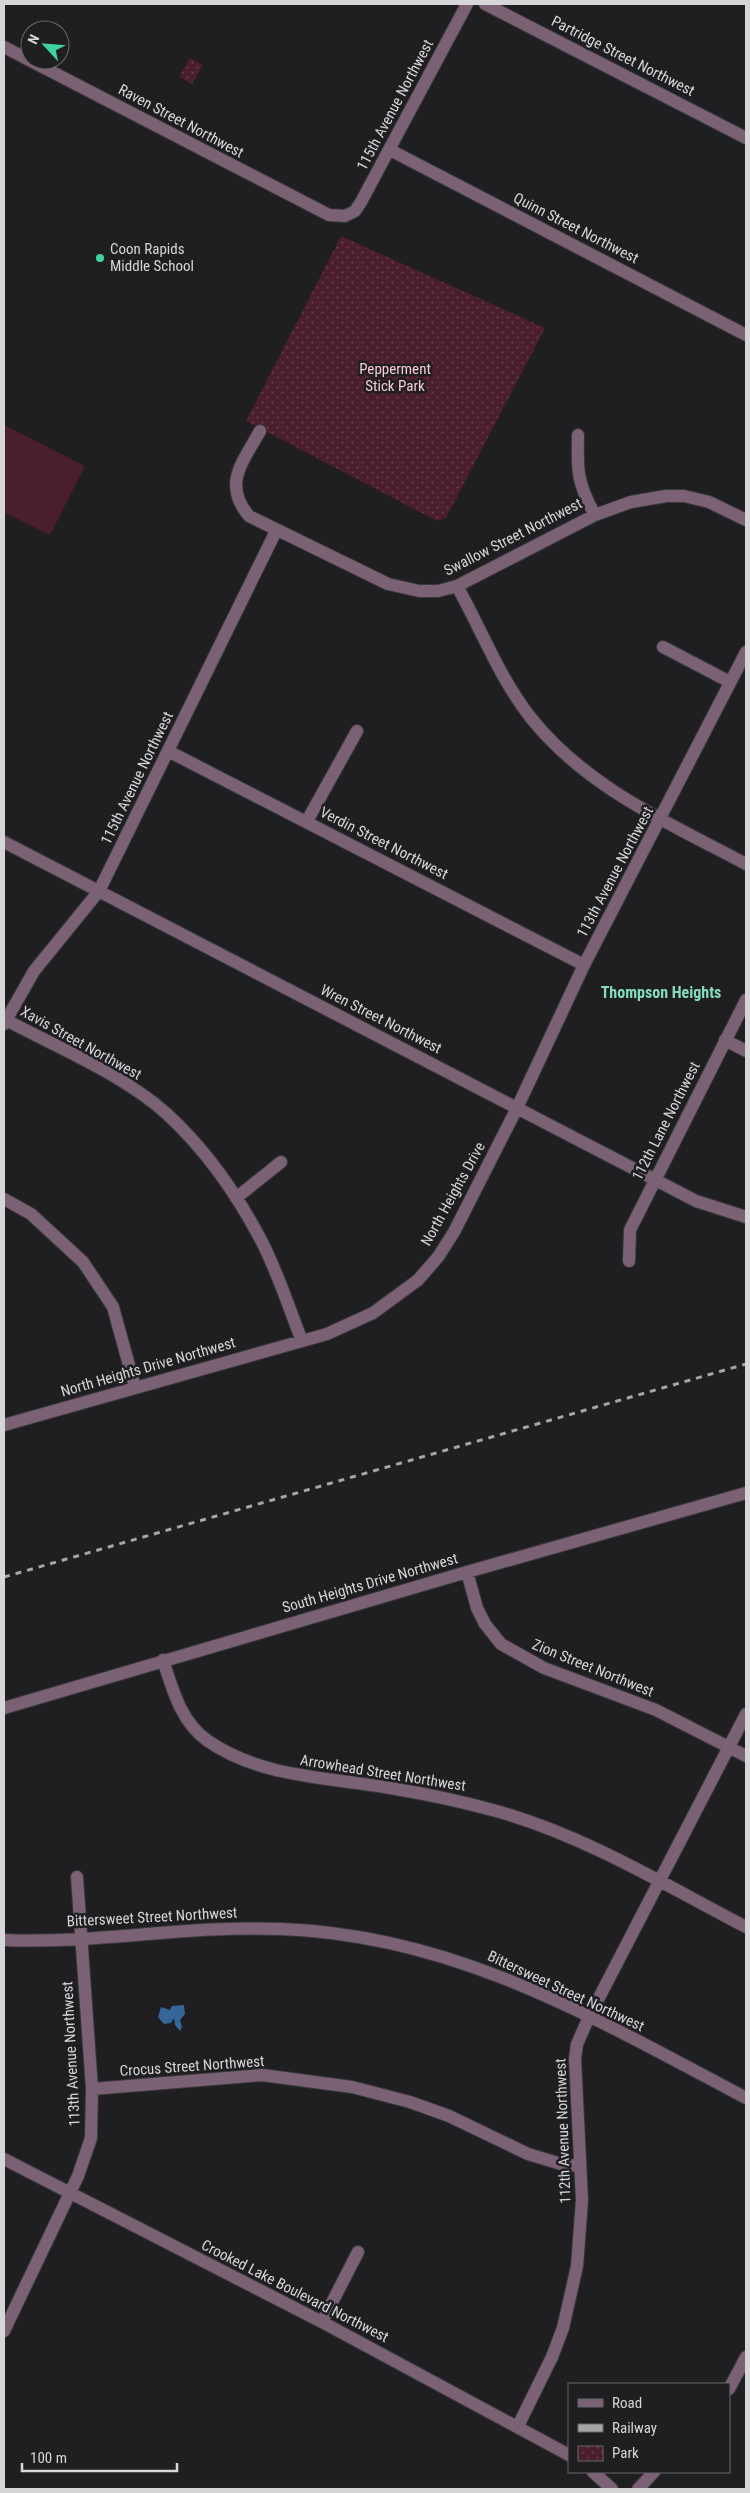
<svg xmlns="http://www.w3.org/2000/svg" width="750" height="2493" viewBox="0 0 750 2493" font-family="'Roboto Condensed',sans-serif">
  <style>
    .grass { fill: #4b1e2b }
    .park { fill: url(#park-dots) }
    .water { fill: #346699 }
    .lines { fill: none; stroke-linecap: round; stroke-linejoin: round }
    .minor-casing { stroke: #39383a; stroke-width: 14 }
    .minor { stroke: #7b6174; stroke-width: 12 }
    .rail { stroke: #a6a5a7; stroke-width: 3; stroke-dasharray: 6 6; stroke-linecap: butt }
    .poi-dot { fill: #3dd4a3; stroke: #1f1e21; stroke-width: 2 }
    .labels { text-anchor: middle; stroke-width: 5; stroke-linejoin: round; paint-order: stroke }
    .street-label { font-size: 15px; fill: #d6d5d7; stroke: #1f1e21 }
    .poi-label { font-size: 15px; fill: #d6d5d7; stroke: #1f1e21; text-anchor: start }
    .park-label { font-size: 15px; fill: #f6cad3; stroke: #1f1e21 }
    .neighbourhood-label { font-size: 16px; font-weight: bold; fill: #84ddba; stroke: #1f1e21 }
  </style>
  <defs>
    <pattern id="park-dots" width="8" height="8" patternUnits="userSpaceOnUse" patternTransform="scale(1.25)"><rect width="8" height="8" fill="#4b1e2b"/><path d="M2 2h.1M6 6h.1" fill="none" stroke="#643e49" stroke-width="1.8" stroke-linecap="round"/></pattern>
  </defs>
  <rect width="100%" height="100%" fill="#1f1e21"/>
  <path class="grass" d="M4 425 85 466 50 535 4 512Z"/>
  <path class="park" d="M190 58 203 65 192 84 179 77Z
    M341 236 545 328 446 518 437 521 246 421Z"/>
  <path class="water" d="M184 2005 185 2014 180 2020 182 2027 180 2031 175 2025 174 2018 171 2023 164 2024 158 2017 161 2007 170 2010 172 2006Z"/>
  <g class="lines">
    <defs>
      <path id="minor" d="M485 4 746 138
        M4 47 329 215 345 216 355 211 361 202 467 4
        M390 150 746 335
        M260 431C243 462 222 484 249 516L388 584 419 591H438L457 586 595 515 631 502 666 496H684L709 502 746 520
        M578 435C577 470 577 483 595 515
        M457 586C481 629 500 679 531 718 587 788 669 823 746 864
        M663 647 730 682
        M168 751 584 965
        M307 821 357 731
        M4 842 696 1201 746 1217
        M6 1020C57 1047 124 1075 167 1114 206 1150 237 1194 262 1242 278 1273 289 1308 302 1341
        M4 1024 34 971 99 891 276 531
        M725 1040 746 1051
        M236 1198 281 1162
        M4 1199 31 1214 83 1262 113 1307 135 1387
        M629 1261 630 1230 746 1000
        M4 1425 327 1334 373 1313 418 1280 438 1257 454 1232 517 1108 584 965 746 652
        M467 1572 477 1608 485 1624 501 1644 544 1668 656 1710 746 1756
        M163 1660C173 1691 181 1722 208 1741 262 1778 328 1777 390 1788 427 1794 464 1802 500 1812 587 1837 667 1886 746 1927
        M4 1708 467 1572 746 1493
        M4 1940C96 1944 188 1925 281 1929 456 1935 596 2019 746 2098
        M92 2089 262 2075 352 2087 410 2102 449 2116 528 2154 561 2164 579 2166
        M4 2159 322 2322 569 2455
        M322 2322 358 2252
        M4 2331 78 2176 91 2138 92 2089 77 1877
        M729 2389 746 2357
        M518 2426 552 2357 563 2328 577 2266 582 2200 575 2059 577 2044 589 2017 746 1714
        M593 2472 612 2489
        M638 2489 654 2472"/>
    </defs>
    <use href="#minor" class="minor-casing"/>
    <use href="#minor" class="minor"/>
    <path class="rail" d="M4 1577 746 1364"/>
  </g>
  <circle class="poi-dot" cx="100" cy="258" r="5"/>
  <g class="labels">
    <g class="street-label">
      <text transform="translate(623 56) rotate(27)" y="5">Partridge Street Northwest</text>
      <text transform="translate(395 105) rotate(-62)" y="5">115th Avenue Northwest</text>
      <text transform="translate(181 121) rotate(28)" y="5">Raven Street Northwest</text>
      <text transform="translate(576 228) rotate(27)" y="5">Quinn Street Northwest</text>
      <text transform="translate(513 537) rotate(-27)" y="5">Swallow Street Northwest</text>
      <text transform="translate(137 778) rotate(-64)" y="5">115th Avenue Northwest</text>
      <text transform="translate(384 843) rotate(27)" y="5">Verdin Street Northwest</text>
      <text transform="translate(615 872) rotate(-62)" y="5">113th Avenue Northwest</text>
      <text transform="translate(381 1019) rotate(27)" y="5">Wren Street Northwest</text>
      <text transform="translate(81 1043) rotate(29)" y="5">Xavis Street Northwest</text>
      <text transform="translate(666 1121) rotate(-63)" y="5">112th Lane Northwest</text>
      <text transform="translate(453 1194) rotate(-61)" y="5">North Heights Drive</text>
      <text transform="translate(148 1367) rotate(-16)" y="5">North Heights Drive Northwest</text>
      <text transform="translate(370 1583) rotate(-16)" y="5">South Heights Drive Northwest</text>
      <text transform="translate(593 1668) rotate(22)" y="5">Zion Street Northwest</text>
      <text transform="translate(383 1773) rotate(9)" y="5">Arrowhead Street Northwest</text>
      <text transform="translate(152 1917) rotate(-3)" y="5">Bittersweet Street Northwest</text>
      <text transform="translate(566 1991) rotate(25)" y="5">Bittersweet Street Northwest</text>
      <text transform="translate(71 2054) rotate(-93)" y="5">113th Avenue Northwest</text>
      <text transform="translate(192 2066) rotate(-4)" y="5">Crocus Street Northwest</text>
      <text transform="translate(563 2131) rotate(-92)" y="5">112th Avenue Northwest</text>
      <text transform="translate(295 2291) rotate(27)" y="5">Crooked Lake Boulevard Northwest</text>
    </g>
    <g class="poi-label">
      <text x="110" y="254">Coon Rapids<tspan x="110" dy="17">Middle School</tspan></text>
    </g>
    <g class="park-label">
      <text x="395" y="374">Pepperment<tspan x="395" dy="17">Stick Park</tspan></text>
    </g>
    <g class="neighbourhood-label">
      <text x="661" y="998">Thompson Heights</text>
    </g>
  </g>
  <rect width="750" height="2493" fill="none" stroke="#d6d5d7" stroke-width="10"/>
  <rect x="568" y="2383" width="162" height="90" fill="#1f1e21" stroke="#68676a"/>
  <rect x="578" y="2399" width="25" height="8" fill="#7b6174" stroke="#68676a"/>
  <text x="612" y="2408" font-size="15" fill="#d6d5d7">Road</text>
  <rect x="578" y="2424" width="25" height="8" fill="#a6a5a7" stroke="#68676a"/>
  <text x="612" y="2433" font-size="15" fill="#d6d5d7">Railway</text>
  <rect x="578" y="2446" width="25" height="15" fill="url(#park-dots)" stroke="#68676a"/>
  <text x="612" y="2458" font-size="15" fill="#d6d5d7">Park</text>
  <g transform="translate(45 45) rotate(296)"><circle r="24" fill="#1f1e21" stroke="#68676a"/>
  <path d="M0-4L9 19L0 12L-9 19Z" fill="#3dd4a3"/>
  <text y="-8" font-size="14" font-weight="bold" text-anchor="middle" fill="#d6d5d7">N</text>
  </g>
  <path d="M22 2463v8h155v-8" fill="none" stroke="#d6d5d7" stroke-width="2.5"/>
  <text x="30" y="2463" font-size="15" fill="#d6d5d7" stroke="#1f1e21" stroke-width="4" paint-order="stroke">100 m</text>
</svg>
